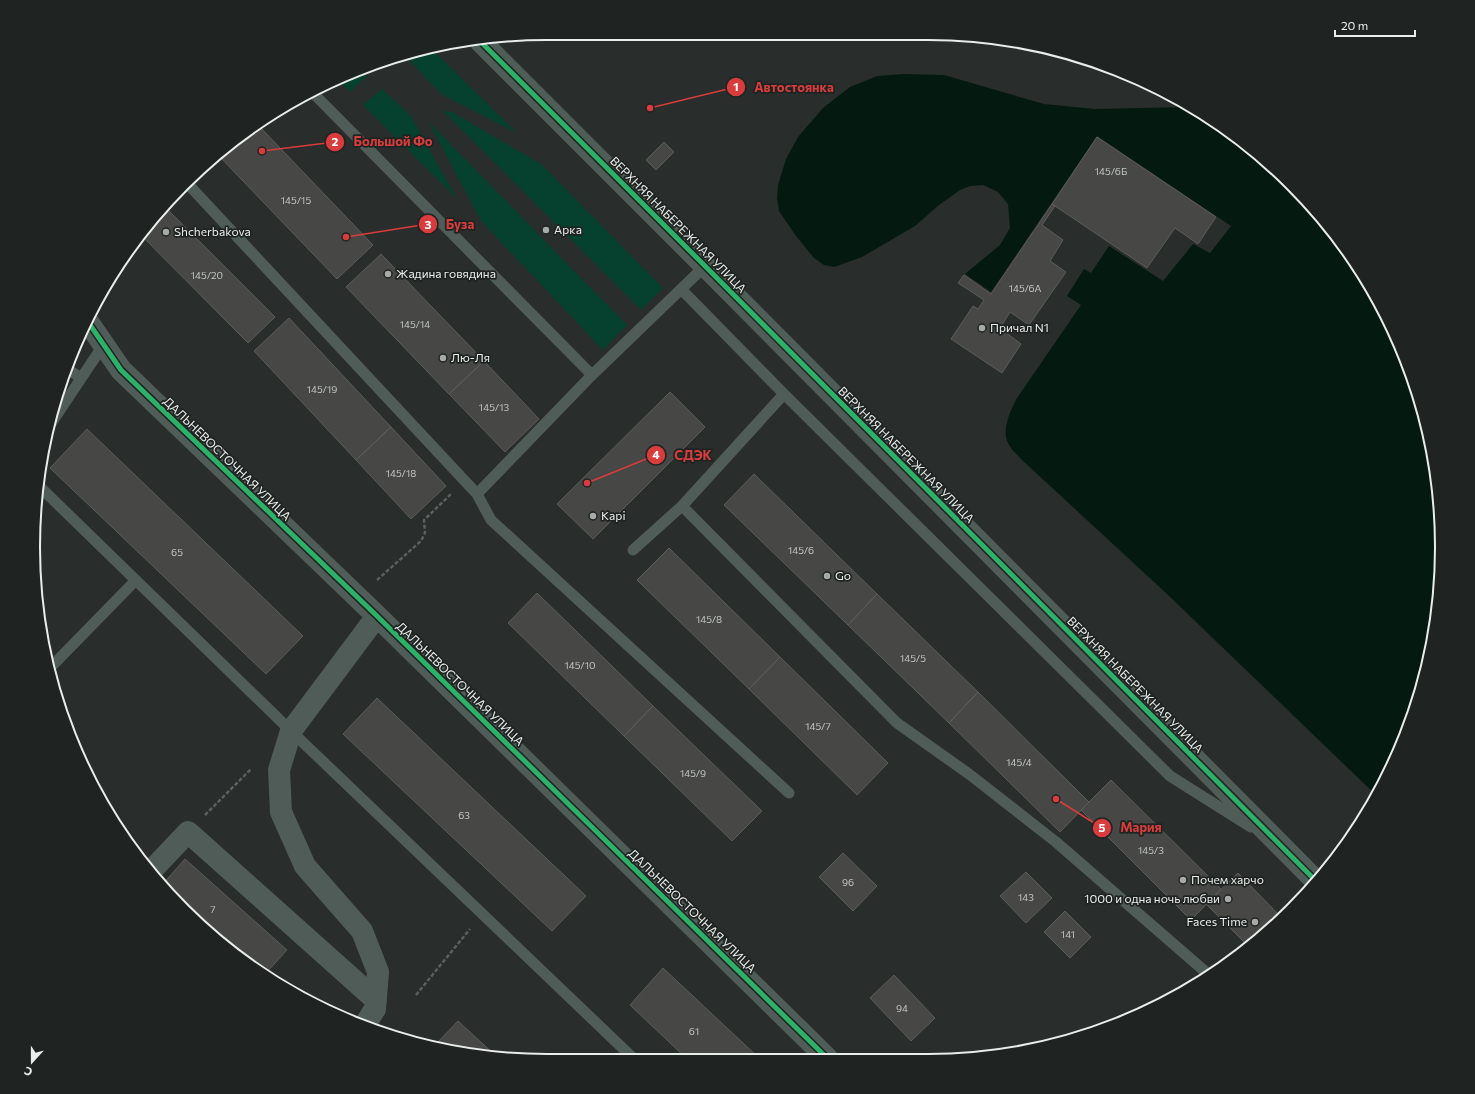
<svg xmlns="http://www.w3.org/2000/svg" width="1475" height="1094" viewBox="0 0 1475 1094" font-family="Commissioner,sans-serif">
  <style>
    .green { fill: #06402e }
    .water { fill: #041a10 }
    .building { fill: #474846; stroke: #5c5c5b }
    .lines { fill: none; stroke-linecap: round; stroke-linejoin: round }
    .path { stroke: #59605d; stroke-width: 2.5; stroke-dasharray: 4 2; stroke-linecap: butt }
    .service { stroke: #505c57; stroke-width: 11 }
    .minor { stroke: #505c57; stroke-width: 22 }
    .cycleway-casing { stroke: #1f2422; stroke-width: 8 }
    .cycleway { stroke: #2db169; stroke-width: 5 }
    .poi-dot { fill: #a6aaa8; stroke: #1f2422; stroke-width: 1.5 }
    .labels { text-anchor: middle; stroke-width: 3.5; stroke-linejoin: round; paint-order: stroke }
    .number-label { font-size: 10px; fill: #c0c4c2 }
    .street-label { font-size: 12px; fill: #e9edeb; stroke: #1f2422 }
    .poi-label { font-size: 12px; fill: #e9edeb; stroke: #1f2422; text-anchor: start }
    .rim { fill: none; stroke: #e9edeb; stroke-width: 2 }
    .leader { fill: none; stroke: #d83c3c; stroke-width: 1.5 }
    .callout-dot { fill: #d83c3c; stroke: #1f2422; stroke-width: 1.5 }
    .mark-label { font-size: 12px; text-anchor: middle; font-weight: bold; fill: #fff }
    .callout-label { font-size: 13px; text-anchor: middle; font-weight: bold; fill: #d83c3c; stroke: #1f2422; stroke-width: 3.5; stroke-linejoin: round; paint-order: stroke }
  </style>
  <rect width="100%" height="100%" fill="#292d2b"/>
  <path class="green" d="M431 48 517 133 441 94 410 61 421 50Z
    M363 72 367 76 350 92 340 81Z
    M382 89 411 116 457 199 363 105Z
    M443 111 452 112 541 164 663 288 641 310Z
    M428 121 627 325 603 350 481 221Z"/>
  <path class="water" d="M903 74 944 75 1044 104 1095 109 1190 107 1214 120 1291 183 1336 234 1389 320 1425 414 1441 514 1438 614 1415 712 1377 796 1167 594 1022 460C1017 455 1011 449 1008 443 1001 430 1011 409 1017 398L1081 305 1067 296 1084 269 1091 273 1109 246 1163 281 1193 244 1210 253 1231 226 1097 136 991 292 965 274 1000 245 1010 228 1008 204 998 192 983 185 970 186 960 190 939 205 915 226 862 257 834 267 824 265 814 258 796 236 779 211 777 198 778 185 786 159 798 137 823 108 850 87 877 76Z"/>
  <path class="building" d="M259 126 373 245 337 279 219 156Z
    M1097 137 1216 217 1198 244 1175 228 1147 268 1052 204Z
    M664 142 674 152 656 170 646 160Z
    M1052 204 1055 206 1042 225 1063 240 1050 261 1066 272 1029 325 1010 312 1000 328 1021 344 1002 373 951 339 973 306 978 309 984 300 958 283 964 275 991 294Z
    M164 206 275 317 248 343 140 234Z
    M381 254 484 361 449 394 346 287Z
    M289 318 391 427 356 460 254 351Z
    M484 361 539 419 505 452 449 394Z
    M670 392 705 427 593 539 557 504Z
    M391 427 446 486 411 519 356 460Z
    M87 429 303 636 266 674 50 468Z
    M754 474 877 594 848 625 724 505Z
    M669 548 780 657 749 689 637 580Z
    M537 593 653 706 624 736 508 623Z
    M877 594 978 692 949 723 848 625Z
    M780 657 888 763 857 795 749 689Z
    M978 692 1089 802 1060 832 949 723Z
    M377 698 586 896 552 931 343 734Z
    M653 706 762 811 732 841 624 736Z
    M1111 780 1221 889 1191 920 1081 810Z
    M843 853 877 886 853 911 819 877Z
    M185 859 287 950 265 974 208 934 162 885Z
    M1026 872 1052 898 1026 923 1000 896Z
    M1238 873 1281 917 1249 947 1206 904Z
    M1065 911 1091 937 1070 958 1044 932Z
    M663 968 759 1058 687 1059 630 1005Z
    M894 975 935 1018 911 1041 870 998Z
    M458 1021 497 1057 436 1044Z"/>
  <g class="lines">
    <path class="path" d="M377 580 421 541 425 533 424 520 451 494
      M205 815 251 769
      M416 995 470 929"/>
    <path class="service" d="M313 93 592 375 705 266
      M186 182 477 494 491 520 789 793
      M681 289 784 394 1170 776 1251 827
      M69 370 81 378
      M50 425 104 344
      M40 487 291 731 634 1059
      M477 494 592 375
      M682 506 897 723 969 774 1056 842 1208 974
      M633 550 682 506 784 394
      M51 667 136 580"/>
    <path class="minor" d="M481 42 705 266 1317 882
      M86 319 121 370 377 616 827 1058
      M150 872 188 832 376 1000
      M364 1026 375 1009 378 972 362 931 305 866 281 812 279 770 291 731 377 616"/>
    <defs>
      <path id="cycleway" d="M481 42 705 266 1317 882
        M86 319 121 370 377 616 827 1058"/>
    </defs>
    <use href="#cycleway" class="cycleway-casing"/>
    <use href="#cycleway" class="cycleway"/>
  </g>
  <g class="poi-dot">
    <circle cx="546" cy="230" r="4"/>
    <circle cx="166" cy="232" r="4"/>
    <circle cx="388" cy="274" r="4"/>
    <circle cx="982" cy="328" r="4"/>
    <circle cx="443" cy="358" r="4"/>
    <circle cx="593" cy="516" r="4"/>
    <circle cx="827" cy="576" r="4"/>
    <circle cx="1183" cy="880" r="4"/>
    <circle cx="1228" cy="899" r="4"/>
    <circle cx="1255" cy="922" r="4"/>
  </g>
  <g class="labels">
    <g class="number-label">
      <text x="1111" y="175">145/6Б</text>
      <text x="296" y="204">145/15</text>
      <text x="207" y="279">145/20</text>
      <text x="1025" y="292">145/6А</text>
      <text x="415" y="328">145/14</text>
      <text x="322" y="393">145/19</text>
      <text x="494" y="411">145/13</text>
      <text x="401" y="477">145/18</text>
      <text x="801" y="554">145/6</text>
      <text x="177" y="556">65</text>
      <text x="709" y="623">145/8</text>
      <text x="913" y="662">145/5</text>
      <text x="580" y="669">145/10</text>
      <text x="818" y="730">145/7</text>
      <text x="1019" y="766">145/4</text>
      <text x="693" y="777">145/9</text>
      <text x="464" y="819">63</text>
      <text x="1151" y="854">145/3</text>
      <text x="848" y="886">96</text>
      <text x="1026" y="901">143</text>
      <text x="213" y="913">7</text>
      <text x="1068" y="938">141</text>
      <text x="902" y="1012">94</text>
      <text x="694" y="1035">61</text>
    </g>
    <g class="street-label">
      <text transform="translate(678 225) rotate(45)" y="4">ВЕРХНЯЯ НАБЕРЕЖНАЯ УЛИЦА</text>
      <text transform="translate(906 455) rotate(45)" y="4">ВЕРХНЯЯ НАБЕРЕЖНАЯ УЛИЦА</text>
      <text transform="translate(227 459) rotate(44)" y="4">ДАЛЬНЕВОСТОЧНАЯ УЛИЦА</text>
      <text transform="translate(460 684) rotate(44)" y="4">ДАЛЬНЕВОСТОЧНАЯ УЛИЦА</text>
      <text transform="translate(1135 685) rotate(45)" y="4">ВЕРХНЯЯ НАБЕРЕЖНАЯ УЛИЦА</text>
      <text transform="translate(692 911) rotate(44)" y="4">ДАЛЬНЕВОСТОЧНАЯ УЛИЦА</text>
    </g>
    <g class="poi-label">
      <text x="554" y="234">Арка</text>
      <text x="174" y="236">Shcherbakova</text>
      <text x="396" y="278">Жадина говядина</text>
      <text x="990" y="332">Причал N1</text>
      <text x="451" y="362">Лю-Ля</text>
      <text x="601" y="520">Kapi</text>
      <text x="835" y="580">Go</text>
      <text x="1191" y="884">Почем харчо</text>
      <text x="1220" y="903" text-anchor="end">1000 и одна ночь любви</text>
      <text x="1247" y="926" text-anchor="end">Faces Time</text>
    </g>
  </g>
  <path d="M0 0H1475V1094H0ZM547 40H928A507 507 0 0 1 1435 547V547A507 507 0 0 1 928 1054H547A507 507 0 0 1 40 547V547A507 507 0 0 1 547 40Z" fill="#1f2422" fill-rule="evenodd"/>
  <path class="rim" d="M547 40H928A507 507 0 0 1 1435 547V547A507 507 0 0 1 928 1054H547A507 507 0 0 1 40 547V547A507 507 0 0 1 547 40Z"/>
  <path class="leader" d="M650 108L736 87M262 151L335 142M346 237L428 224M587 483L656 455M1056 799L1102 828"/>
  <g class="callout-dot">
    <circle cx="650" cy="108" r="4"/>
    <circle cx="262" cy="151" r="4"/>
    <circle cx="346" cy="237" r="4"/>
    <circle cx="587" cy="483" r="4"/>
    <circle cx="1056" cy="799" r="4"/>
    <circle cx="736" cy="87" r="10"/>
    <circle cx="335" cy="142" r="10"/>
    <circle cx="428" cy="224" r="10"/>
    <circle cx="656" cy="455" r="10"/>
    <circle cx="1102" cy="828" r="10"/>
  </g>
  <g class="mark-label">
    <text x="736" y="91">1</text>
    <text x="335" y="146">2</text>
    <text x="428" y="229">3</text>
    <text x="656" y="459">4</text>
    <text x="1102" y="832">5</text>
  </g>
  <g class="callout-label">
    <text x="794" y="92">Автостоянка</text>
    <text x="393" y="146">Большой Фо</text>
    <text x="460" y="229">Буза</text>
    <text x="693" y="460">СДЭК</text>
    <text x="1141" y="832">Мария</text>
  </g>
  <g transform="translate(32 1062) rotate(201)" stroke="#1f2422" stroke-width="3" paint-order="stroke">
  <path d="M0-3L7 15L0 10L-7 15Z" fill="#e9edeb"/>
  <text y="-6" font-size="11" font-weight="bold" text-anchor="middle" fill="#e9edeb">С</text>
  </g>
  <path d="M1335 30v6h80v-6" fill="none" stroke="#e9edeb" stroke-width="2"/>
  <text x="1341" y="30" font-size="12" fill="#e9edeb" stroke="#1f2422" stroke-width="3" paint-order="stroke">20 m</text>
</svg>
